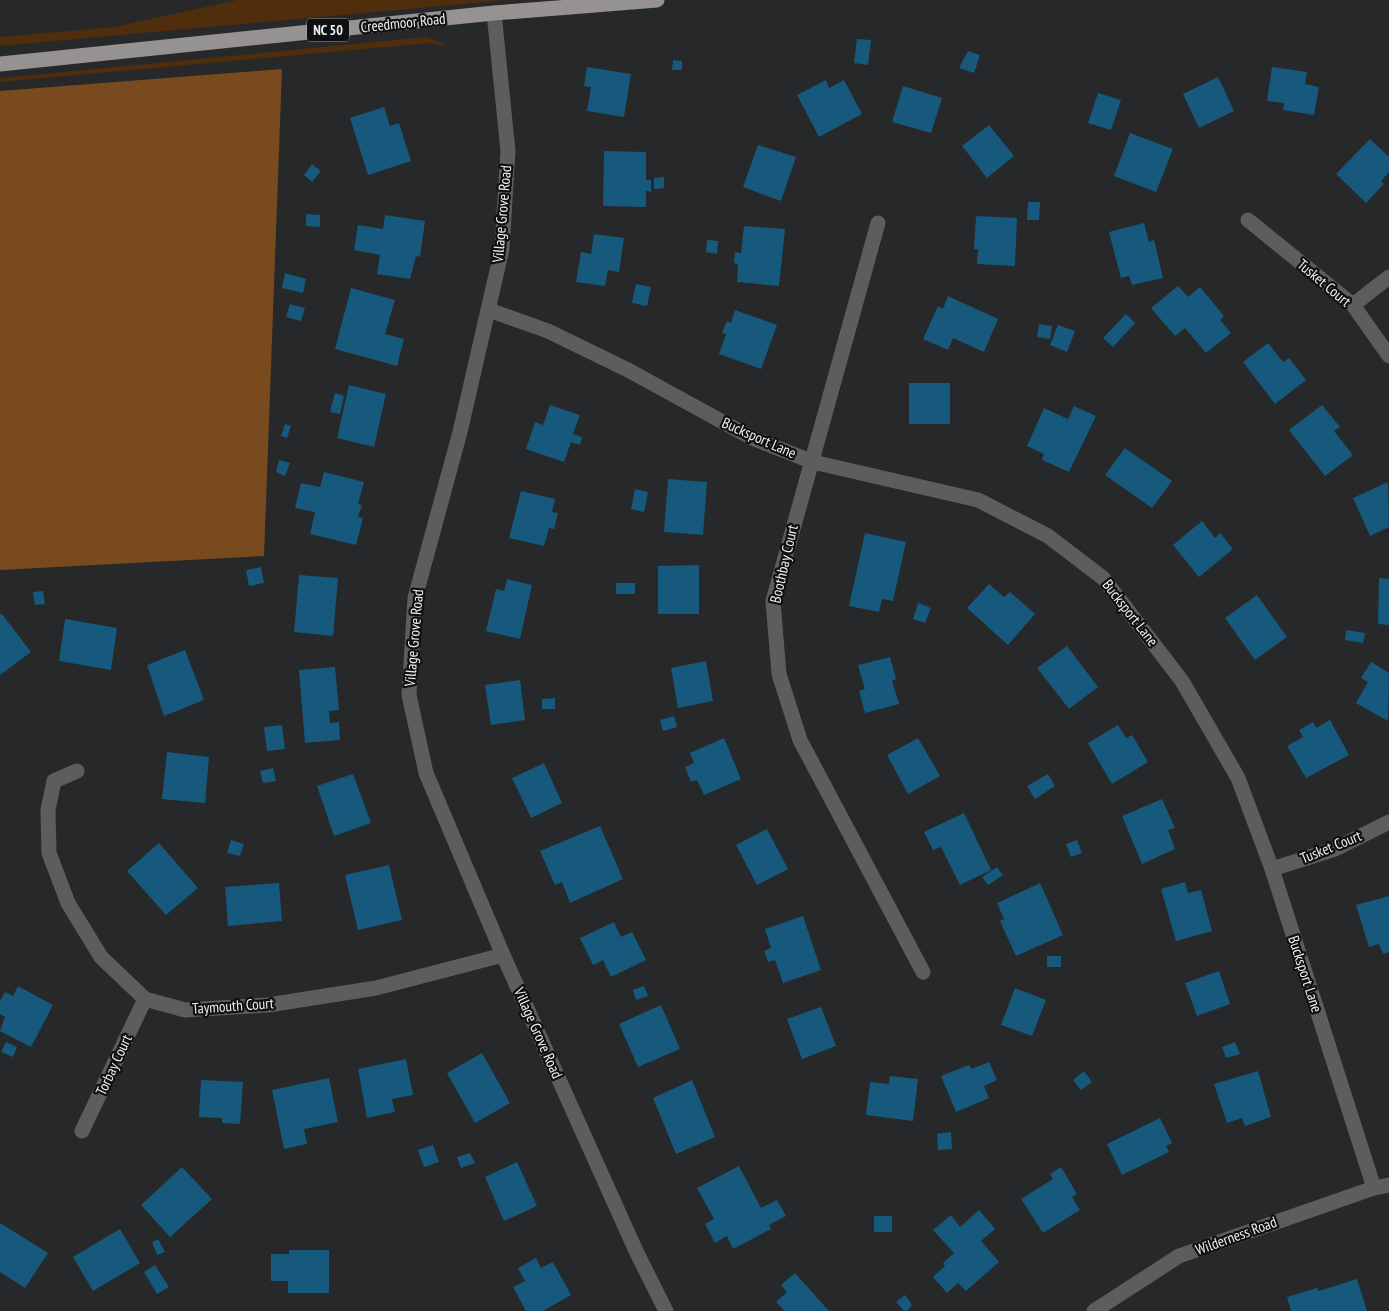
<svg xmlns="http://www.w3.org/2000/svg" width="1389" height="1311" viewBox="0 0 1389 1311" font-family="'PT Sans Narrow',sans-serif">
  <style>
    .green { fill: #4f2d0d }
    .forest { fill: #794a1d }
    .building { fill: #17597d }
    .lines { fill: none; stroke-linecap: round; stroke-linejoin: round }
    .minor { stroke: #5e5d5c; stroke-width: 15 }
    .major { stroke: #959291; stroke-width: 15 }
    .labels { text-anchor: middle; stroke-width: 4.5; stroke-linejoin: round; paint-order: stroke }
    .shield { fill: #0f1011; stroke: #acadae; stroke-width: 1 }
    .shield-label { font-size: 14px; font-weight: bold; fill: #eff0f1 }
    .street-label { font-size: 15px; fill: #eff0f1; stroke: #0f1011 }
  </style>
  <rect width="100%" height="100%" fill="#262829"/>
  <path class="green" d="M237 0H508L0 46V37L114 27Z
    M427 37 443 43 447 47 431 43 0 82V78Z"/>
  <path class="forest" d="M282 69 264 556 0 570V91Z"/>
  <path class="building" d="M857 39 871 40 868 65 854 63Z
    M968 51 980 55 974 73 959 68Z
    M673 60 682 61V70H672Z
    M587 67 631 74 624 117 587 111 591 87 584 86Z
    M1272 67 1307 72 1305 84 1319 87 1314 115 1283 110 1284 103 1267 101Z
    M1218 77 1234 111 1199 128 1183 94Z
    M826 80 829 88 844 80 862 114 819 137 797 95Z
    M903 86 942 98 931 133 892 122Z
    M1098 93 1121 100 1111 130 1088 123Z
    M384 107 390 126 399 123 411 161 368 175 350 118Z
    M989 125 1014 156 987 178 962 146Z
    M1130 133 1173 149 1156 192 1114 176Z
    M1370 139 1389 157V172L1381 181 1384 184 1366 203 1336 174Z
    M758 145 796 157 781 201 743 187Z
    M604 151 646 152V180H651V192L646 191V207L603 206Z
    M312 164 321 171 312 182 304 175Z
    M664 177V188L654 189V178Z
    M1028 202H1040L1039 220H1027Z
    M306 214 320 215V227L306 226Z
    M385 215 425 221 420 257 416 256 410 279 377 274 380 255 354 250 358 225 383 229Z
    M976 216 1017 218 1015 266 977 264 978 249H974Z
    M1144 223 1149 242 1154 240 1163 278 1132 285 1129 276 1121 278 1109 232Z
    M744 226 785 229 779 286 737 282 738 264 734 263 735 252 741 253Z
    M594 234 624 238 619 272 608 270 605 286 576 282 581 252 591 254Z
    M707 240 718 241 717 254 706 252Z
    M285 273 306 279 303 293 282 288Z
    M636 284 651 287 647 306 632 303Z
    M1178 286 1188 297 1200 287 1224 316 1220 320 1231 333 1206 353 1185 328 1175 336 1151 308Z
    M351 288 395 300 385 334 404 339 397 366 335 349Z
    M948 296 998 319 984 352 953 338 948 350 923 339 938 306 943 309Z
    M290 304 305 308 301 321 286 317Z
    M735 310 777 325 761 369 719 354 726 334 722 333 727 321 731 323Z
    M1126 314 1135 323 1113 347 1103 338Z
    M1039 324 1052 326 1050 339 1037 337Z
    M1058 325 1075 331 1067 352 1050 345Z
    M1268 343 1283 362 1289 358 1306 380 1275 404 1243 362Z
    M909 383H950V424H909Z
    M349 385 386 394 374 447 337 438Z
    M335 393 344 396 340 414 330 412Z
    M550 405 580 415 573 434 582 437 580 445 571 442 564 462 526 449 535 422 543 425Z
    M1322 405 1340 427 1334 431 1353 455 1325 476 1289 430Z
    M1074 406 1096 416 1069 472 1042 460 1044 454 1027 446 1044 408 1068 419Z
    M285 424 291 426 287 438 281 436Z
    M1125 448 1172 481 1152 508 1105 475Z
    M279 460 290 463 285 476 276 472Z
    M324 472 364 482 358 504 362 505 358 517 363 518 356 545 310 534 315 512 295 508 301 483 320 487Z
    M668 479 707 482 703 535 664 532Z
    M1388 482 1389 527 1370 536 1353 498Z
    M635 489 648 492 644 512 631 509Z
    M521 491 555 499 552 512 558 513 554 529 549 528 544 546 509 538Z
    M1202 521 1215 538 1220 533 1233 549 1199 577 1173 545Z
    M865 533 906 542 893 601 882 599 879 612 849 606Z
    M699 565V614H658V566Z
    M261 567 264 583 249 586 246 570Z
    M299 575 338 578 333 636 294 632Z
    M1379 578 1389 579V625L1378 624Z
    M507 579 532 585 520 639 486 631 496 589 504 591Z
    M616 583H635V594H616Z
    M989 584 1004 597 1010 592 1035 614 1008 645 967 608Z
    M43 591 45 604 35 605 33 592Z
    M1257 595 1287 637 1255 660 1225 618Z
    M918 603 931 608 925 623 913 619Z
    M2 614 31 652 0 675V615Z
    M65 619 117 628 111 670 59 661Z
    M1346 630 1365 633 1363 643 1345 640Z
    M1067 646 1098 687 1069 709 1037 668Z
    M185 650 204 700 164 716 147 665Z
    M890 657 896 679 892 681 899 704 865 713 859 691 865 689 858 665Z
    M706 661 713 701 678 708 671 668Z
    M1371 662 1389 673 1388 721 1356 703 1368 682 1361 678Z
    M335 667 339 710 329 711 330 723 339 722 340 740 305 743 299 670Z
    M520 680 525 720 491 725 485 685Z
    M555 698V709H542V699Z
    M674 716 677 727 663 731 660 720Z
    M1330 720 1349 755 1306 778 1287 746 1303 737 1299 730 1313 722 1316 728Z
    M282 725 285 749 267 751 264 727Z
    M1118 725 1126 738 1132 735 1148 762 1112 784 1088 743Z
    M724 738 741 779 704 795 697 780 691 782 685 767 694 763 690 753Z
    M918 738 940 776 908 794 887 755Z
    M167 752 209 757 205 803 162 799Z
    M544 763 562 803 531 818 512 778Z
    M273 768 276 781 263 783 260 771Z
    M353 774 371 823 334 836 317 786Z
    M1048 774 1055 786 1035 799 1027 786Z
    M1162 799 1175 828 1168 830 1175 849 1142 864 1122 816Z
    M964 813 991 870 960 885 941 847 933 850 924 832Z
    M600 826 623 879 570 903 562 882 555 885 540 851Z
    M767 829 788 869 757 885 736 845Z
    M231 840 244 844 240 856 227 853Z
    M1077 840 1082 853 1071 857 1066 844Z
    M159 843 198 888 166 915 127 871Z
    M389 865 402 920 358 930 345 875Z
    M997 867 1003 875 988 885 982 877Z
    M1185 882 1188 893 1201 890 1212 931 1176 941 1161 889Z
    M279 883 282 921 228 926 225 887Z
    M1040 883 1063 935 1016 956 1000 921 1004 919 997 903Z
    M1389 896V952L1383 954 1379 944 1369 947 1356 905Z
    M803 916 821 970 783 983 775 960 768 962 764 951 771 948 765 929Z
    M614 922 621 937 632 932 646 960 611 977 603 960 593 965 580 938Z
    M1047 956H1061V967H1047Z
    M1219 971 1230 1004 1197 1016 1185 983Z
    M18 986 53 1005 31 1047 0 1031 5 1017 0 1014V1001L5 992 13 996Z
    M644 986 648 996 636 1000 633 990Z
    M1015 988 1046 1000 1032 1036 1001 1025Z
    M661 1005 680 1049 638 1067 619 1024Z
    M821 1007 836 1046 802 1059 787 1019Z
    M6 1042 17 1047 13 1057 1 1052Z
    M1235 1042 1240 1054 1226 1058 1222 1047Z
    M482 1053 510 1103 475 1123 447 1073Z
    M406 1059 413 1095 392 1099 395 1112 367 1118 358 1069Z
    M989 1062 997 1080 984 1086 989 1098 956 1112 941 1076 969 1065 971 1069Z
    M1084 1071 1092 1082 1081 1090 1073 1080Z
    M1258 1071 1271 1117 1245 1126 1242 1118 1227 1123 1214 1084Z
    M890 1076 918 1079 913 1121 866 1115 870 1082 889 1084Z
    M329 1078 338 1122 304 1129 307 1144 284 1149 272 1090Z
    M201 1080 243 1082 240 1124 222 1123V1118L199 1117Z
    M692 1080 715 1137 676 1154 653 1098Z
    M1160 1118 1172 1143 1166 1146 1169 1152 1122 1175 1107 1144Z
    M951 1132 952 1149 938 1150 937 1134Z
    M433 1145 439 1162 424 1167 418 1150Z
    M470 1153 475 1163 461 1168 457 1157Z
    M517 1162 537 1206 504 1221 485 1177Z
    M739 1166 761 1208 777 1200 786 1216 769 1225 771 1229 733 1249 727 1236 715 1243 705 1224 714 1219 697 1188Z
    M182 1167 212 1199 170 1237 141 1205Z
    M1061 1167 1077 1194 1072 1197 1080 1210 1043 1233 1021 1199 1053 1179 1050 1174Z
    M979 1210 995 1229 981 1241 999 1262 966 1291 958 1283 947 1293 933 1277 945 1266 943 1263 954 1253 933 1230 951 1215 960 1227Z
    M874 1216H892V1232H874Z
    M0 1223 48 1253 25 1288 0 1272Z
    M120 1229 140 1263 93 1291 73 1257Z
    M158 1239 165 1252 157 1255 152 1242Z
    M289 1250H329V1293H288V1281H271V1254H289Z
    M536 1258 541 1268 553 1262 571 1295 543 1311H526L513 1287 525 1281 518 1268Z
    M155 1265 169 1287 157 1294 144 1272Z
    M795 1273 829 1311H785L776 1302 787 1292 781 1285Z
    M1357 1279 1367 1311H1291L1287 1297 1317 1288 1319 1291Z
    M905 1295 912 1305 907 1311H904L896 1302Z"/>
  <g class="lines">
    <path class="minor" d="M494 13 508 151 502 249 460 432 415 598 409 695 426 773 503 955 636 1251 666 1311
      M1248 220 1353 305 1389 356
      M878 223 773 601 779 674 800 740 923 972
      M1353 305 1389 277
      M489 310 548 331 628 370 752 438 813 462 978 500 1048 536 1103 578 1182 681 1238 778 1272 869 1374 1188
      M77 771 54 781 48 810 49 853 68 903 101 957 145 999 185 1010 268 1005 376 988 503 955
      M1272 869 1335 849 1389 822
      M82 1131 145 999
      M1094 1311 1179 1256 1374 1188 1389 1185"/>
    <path class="major" d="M0 64 494 13 657 0"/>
  </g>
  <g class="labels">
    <rect class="shield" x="307" y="18.5" width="42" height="23" rx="4"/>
    <g class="shield-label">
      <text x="328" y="35">NC 50</text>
    </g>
    <g class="street-label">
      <text transform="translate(403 23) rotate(-6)" y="5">Creedmoor Road</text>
      <text transform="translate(502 214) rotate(-85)" y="5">Village Grove Road</text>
      <text transform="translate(1324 283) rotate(40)" y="5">Tusket Court</text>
      <text transform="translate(759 438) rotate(24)" y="5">Bucksport Lane</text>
      <text transform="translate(784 564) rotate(-77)" y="5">Boothbay Court</text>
      <text transform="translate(1130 613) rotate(52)" y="5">Bucksport Lane</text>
      <text transform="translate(414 638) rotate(-85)" y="5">Village Grove Road</text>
      <text transform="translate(1331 847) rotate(-22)" y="5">Tusket Court</text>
      <text transform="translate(1305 974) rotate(72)" y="5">Bucksport Lane</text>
      <text transform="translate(233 1006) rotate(-4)" y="5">Taymouth Court</text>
      <text transform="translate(538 1033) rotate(66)" y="5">Village Grove Road</text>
      <text transform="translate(114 1065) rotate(-65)" y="5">Torbay Court</text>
      <text transform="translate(1236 1236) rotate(-20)" y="5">Wilderness Road</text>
    </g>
  </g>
</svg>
